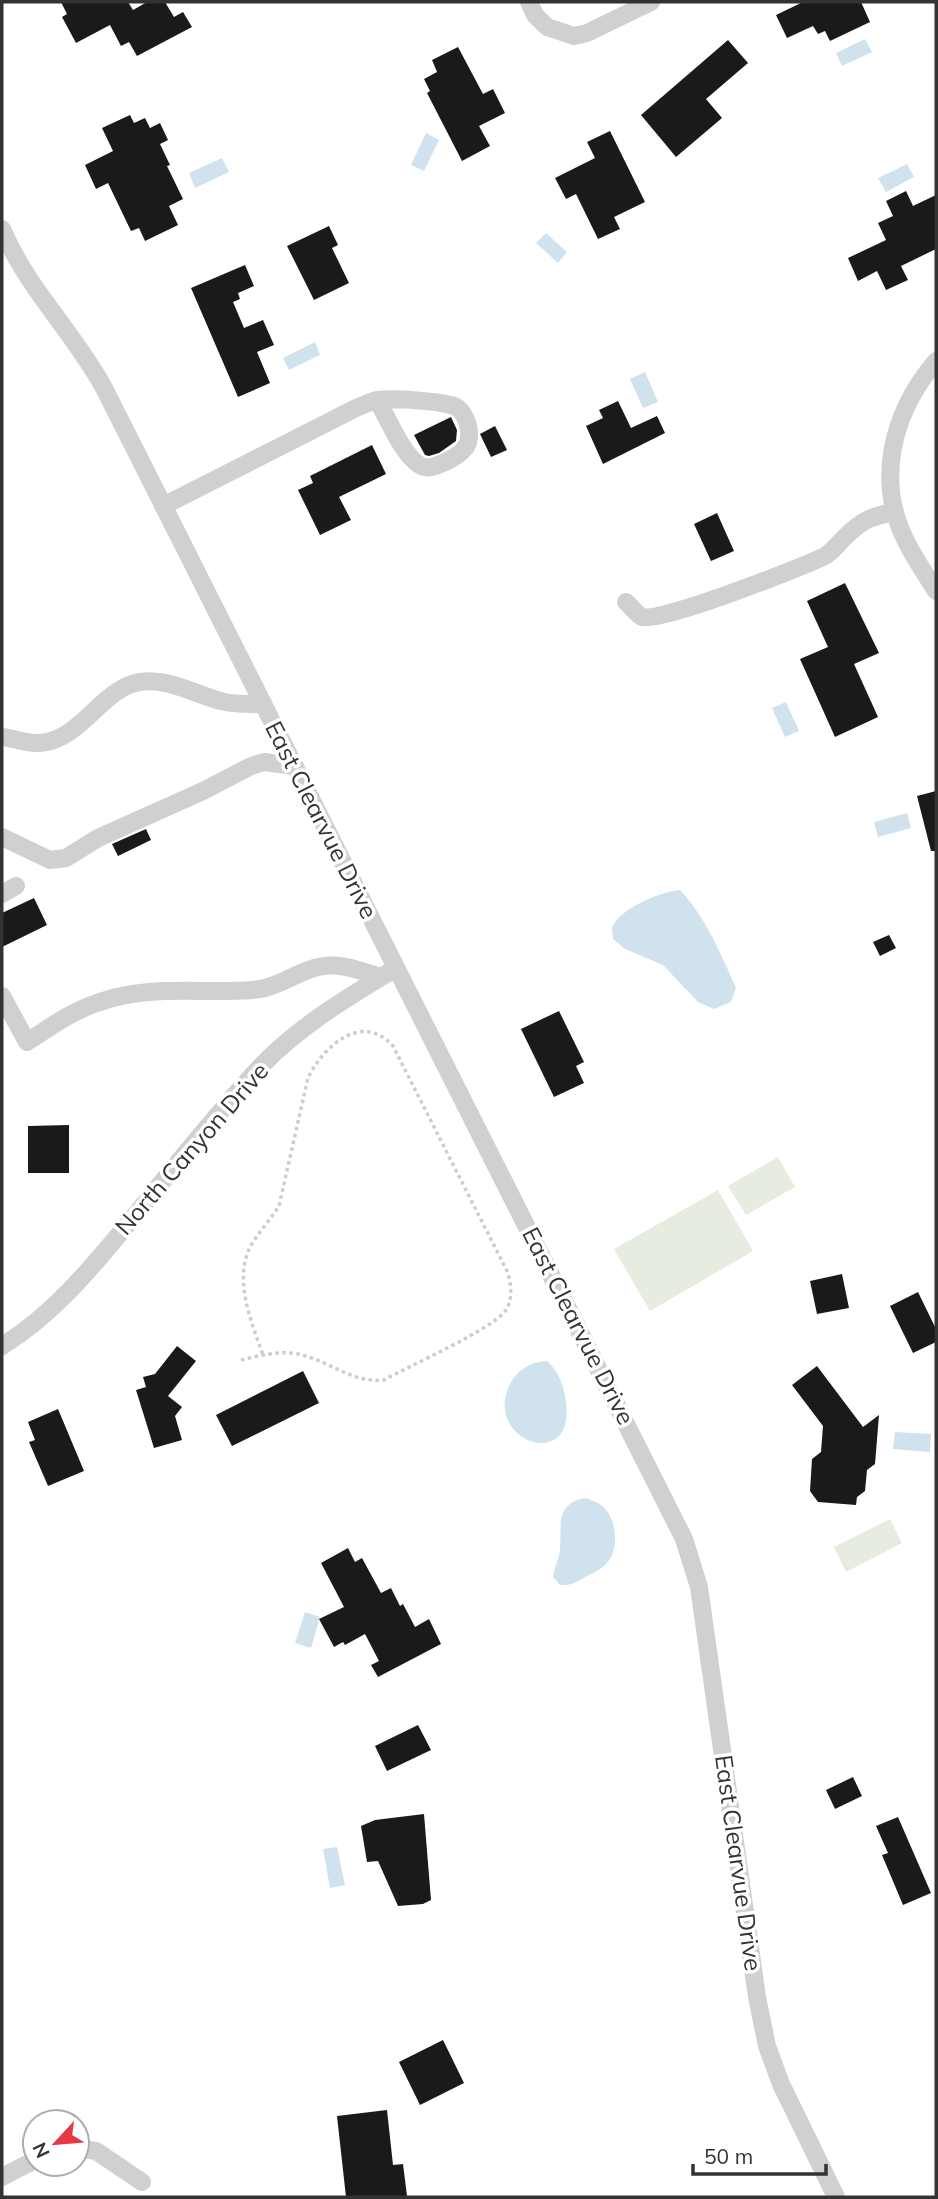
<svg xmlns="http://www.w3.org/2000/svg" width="938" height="2199" viewBox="0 0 938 2199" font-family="Mulish,sans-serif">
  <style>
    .green { fill: #e6ecdf }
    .water { fill: #cfe2ee }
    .building { fill: #1a1a1a }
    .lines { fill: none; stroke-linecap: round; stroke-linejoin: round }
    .path { stroke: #cdcdcd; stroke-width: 3.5; stroke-dasharray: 3.5 3.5; stroke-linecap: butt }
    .minor { stroke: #d0d0d0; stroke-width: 18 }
    .labels { text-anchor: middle; stroke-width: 7; stroke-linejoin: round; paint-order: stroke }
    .street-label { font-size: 24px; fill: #333; stroke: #fff }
  </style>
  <rect width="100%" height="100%" fill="#fff"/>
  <path class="green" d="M778 1157 795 1187 746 1215 728 1186Z
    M718 1190 753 1251 650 1311 614 1249Z
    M890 1519 902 1543 846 1572 834 1547Z"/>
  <path class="water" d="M865 39 872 52 842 66 836 53Z
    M426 133 439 140 424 171 411 165Z
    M222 158 229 172 195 188 189 173Z
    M907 164 914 177 886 192 878 178Z
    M546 233 567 252 558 263 536 243Z
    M315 342 320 355 289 370 283 358Z
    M645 372 658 402 643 408 630 379Z
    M786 702 799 731 785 737 772 708Z
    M907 813 911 828 878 837 874 822Z
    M680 890C706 918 721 954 736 988L731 1002 714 1009 698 1002 663 965 625 949 613 939C613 937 612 930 612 928 618 909 662 891 680 890Z
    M547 1361C560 1373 564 1386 566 1403 575 1473 484 1441 509 1386 517 1370 529 1362 547 1361Z
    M895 1432 931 1434 930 1452 893 1449Z
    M586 1498C591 1500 597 1502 601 1505 615 1515 619 1542 611 1557 606 1567 596 1572 585 1577 576 1582 571 1586 560 1585L553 1577C554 1567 559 1560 560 1550 562 1527 554 1503 586 1498Z
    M305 1612 320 1617 311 1648 295 1643Z
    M337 1847 345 1885 330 1888 323 1849Z"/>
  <path class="building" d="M61 2H128L133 10 147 2H165L174 17 183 12 192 27 137 56 129 42 121 46 110 25 76 43 62 17 67 14Z
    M803 2H861L870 22 830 41 825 31 818 34 813 26 787 38 776 15Z
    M728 40 748 63 706 99 722 118 676 157 641 115Z
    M458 47 483 94 493 89 505 113 479 126 490 146 462 161 427 93 430 91 424 79 437 72 432 60Z
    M130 115 134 123 145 118 150 128 160 123 168 140 160 144 170 165 167 166 183 199 169 206 178 225 145 241 139 228 131 231 108 183 96 189 85 165 113 151 102 128Z
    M610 131 645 202 614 217 620 229 598 239 576 194 566 199 555 178 595 158 587 142Z
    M906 191 913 206 936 195V249L901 266 908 280 886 290 877 271 858 281 848 258 886 240 878 223 893 216 886 201Z
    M329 226 338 245 332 248 349 283 314 300 287 246Z
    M245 265 254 286 238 293 240 299 233 302 244 328 263 320 274 345 257 352 270 383 238 397 191 288Z
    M618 401 631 428 657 416 665 433 603 464 586 426 603 418 599 410Z
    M451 417 457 430 456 441 439 453 429 456 425 455 414 435Z
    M495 426 507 450 491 457 480 434Z
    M372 445 386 474 339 497 351 520 320 535 298 490 313 483 310 476Z
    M717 513 734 551 711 561 694 524Z
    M845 583 879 653 854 664 878 717 835 737 800 659 828 647 807 601Z
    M936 791V851H931L917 796Z
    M146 829 151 840 118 856 112 844Z
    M34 898 47 925 2 947V913Z
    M889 935 896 948 880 956 873 942Z
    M559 1011 584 1062 576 1066 584 1083 554 1097 521 1029Z
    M69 1125V1173H28V1126Z
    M842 1274 849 1308 817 1314 810 1281Z
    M918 1292 936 1329V1342L913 1353 890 1306Z
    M177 1346 196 1361 168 1396 182 1407 175 1416 182 1440 154 1448 136 1390 146 1387 143 1377 155 1374Z
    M817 1366 863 1427 879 1415 875 1464 867 1470 865 1491 857 1497 856 1505 818 1502 810 1491 812 1459 821 1452 823 1426 792 1385Z
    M303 1371 319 1403 232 1446 216 1415Z
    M58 1409 84 1471 48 1486 29 1442 35 1440 28 1422Z
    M348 1548 355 1562 362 1558 381 1593 391 1588 400 1606 403 1604 415 1627 429 1619 441 1644 378 1677 371 1665 379 1661 365 1634 345 1645 343 1642 334 1647 319 1619 344 1607 321 1563Z
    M418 1725 431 1750 387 1771 375 1746Z
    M853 1777 862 1796 835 1809 826 1790Z
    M424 1814 431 1900 423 1904 398 1906 378 1861 367 1862 361 1826 375 1820Z
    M898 1817 931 1893 903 1905 882 1855 888 1853 876 1826Z
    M443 2040 464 2083 420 2105 399 2062Z
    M387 2110 393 2165 403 2164 407 2196 346 2197 337 2116Z"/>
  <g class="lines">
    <path class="path" d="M241 1360C261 1355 285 1349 306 1356 332 1364 355 1383 384 1380 407 1367 495 1328 506 1310 513 1299 511 1285 508 1273L393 1046C361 1011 323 1047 308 1078L279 1206C270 1220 258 1233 250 1247 234 1281 251 1321 263 1355"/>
    <path class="minor" d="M529 2 535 15 547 27 574 36 587 33 651 2
      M2 229C27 288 74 333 104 388L684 1539 699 1587 757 1997 767 2046 781 2084 836 2197
      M936 361C892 413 874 482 908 545 916 561 927 576 936 591
      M163 506 358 407C364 405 371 401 378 400 394 398 439 401 454 406 467 411 474 437 465 448 460 454 450 460 443 463 433 467 427 470 418 464 401 452 388 418 377 400
      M626 602C631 606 636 614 642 617 657 624 803 567 825 556 832 552 838 544 844 538 862 520 871 516 895 512
      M2 737C13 738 27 744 39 743 78 741 99 695 132 684 161 674 194 694 221 701 234 705 249 704 263 704
      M2 837 50 860 66 858 98 838 203 791 251 766 264 762 295 766
      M2 894 16 886
      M2 996 27 1042C49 1028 72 1011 97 1003 148 984 200 994 252 990 276 989 296 972 318 967 340 962 361 971 381 977
      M2 1346C54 1314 92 1267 131 1220 174 1168 216 1114 262 1065 302 1024 347 998 396 968
      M77 2148 96 2151 142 2182
      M2 2177 35 2160"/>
  </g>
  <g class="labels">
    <g class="street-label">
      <text transform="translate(321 820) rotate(63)" y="8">East Clearvue Drive</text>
      <text transform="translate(192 1149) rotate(-49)" y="8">North Canyon Drive</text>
      <text transform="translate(578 1326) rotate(63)" y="8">East Clearvue Drive</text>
      <text transform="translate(738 1863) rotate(82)" y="8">East Clearvue Drive</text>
    </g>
  </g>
  <rect width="938" height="2199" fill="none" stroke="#333333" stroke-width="7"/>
  <g transform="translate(56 2143) rotate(244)"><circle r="33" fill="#ffffff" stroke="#adadad" stroke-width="2"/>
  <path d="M0-5L12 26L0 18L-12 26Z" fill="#e63946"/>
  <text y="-10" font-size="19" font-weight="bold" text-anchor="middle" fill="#333333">N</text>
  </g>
  <path d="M693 2164v10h133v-10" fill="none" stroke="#333333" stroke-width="3.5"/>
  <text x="704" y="2164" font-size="21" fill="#333333" stroke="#ffffff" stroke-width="5" paint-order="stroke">50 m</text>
</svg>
